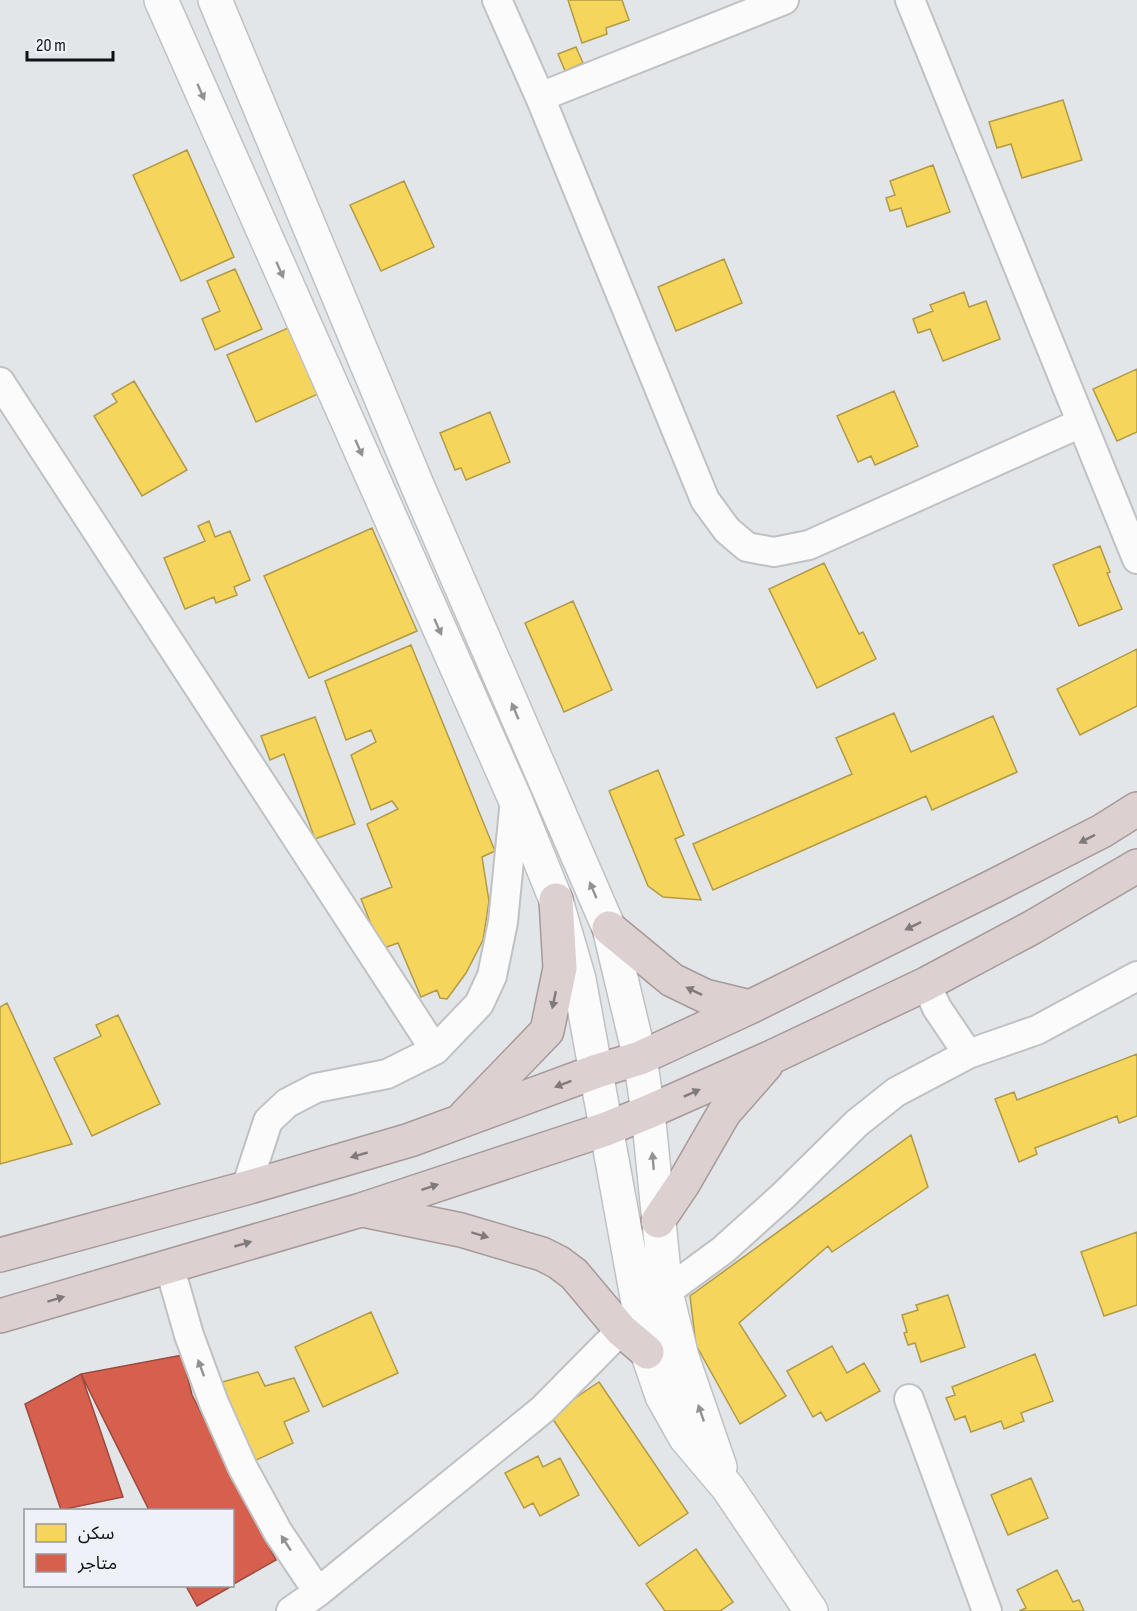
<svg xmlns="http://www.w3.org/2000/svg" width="1137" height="1611" viewBox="0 0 1137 1611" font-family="'Sofia Sans Condensed','Noto Sans Arabic',sans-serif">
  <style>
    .homes { fill: #f6d55c; stroke: #b19a47; stroke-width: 1.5 }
    .shops { fill: #d6604d; stroke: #9b493c; stroke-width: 1.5 }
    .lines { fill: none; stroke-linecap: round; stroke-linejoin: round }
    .street-casing { stroke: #bfc1c3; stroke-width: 32 }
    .secondary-casing { stroke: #bfc1c3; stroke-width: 36 }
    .highway-casing { stroke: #a6999a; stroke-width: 36 }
    .street { stroke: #fbfbfc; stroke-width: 28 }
    .secondary { stroke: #fbfbfc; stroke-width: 33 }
    .highway { stroke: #ddd0d0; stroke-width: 33 }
    .oneway { fill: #929294 }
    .oneway2 { fill: #817a7c }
  </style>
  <rect width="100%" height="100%" fill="#e3e6e9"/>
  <path class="homes" d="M568 0H622L629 20 606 28 607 34 582 43Z
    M576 47 583 63 565 71 558 54Z
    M1063 100 1082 160 1022 178 1011 144 997 148 989 122Z
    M187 150 234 257 181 281 133 175Z
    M933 165 950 212 907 227 901 208 890 211 886 198 895 195 890 181Z
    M404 181 434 247 381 271 350 205Z
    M724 259 742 303 676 331 658 287Z
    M235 269 262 329 215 350 202 319 220 311 207 281Z
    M964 292 969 307 986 301 1000 339 943 361 930 329 918 333 913 319 933 311 930 305Z
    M288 328 318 394 256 422 227 355Z
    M1137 369V432L1117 441 1093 389Z
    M134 381 187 470 142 496 94 416 117 402 112 394Z
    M894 391 918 446 875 465 871 456 858 462 837 416Z
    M490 412 510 462 466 480 461 468 455 470 440 433Z
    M209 521 215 537 230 531 250 580 234 587 237 595 216 603 214 597 185 609 164 558 205 541 198 526Z
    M372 528 417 631 309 678 264 576Z
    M1100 546 1110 572 1107 573 1122 609 1079 626 1053 565Z
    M824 563 859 634 863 632 876 659 817 688 769 589Z
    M573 601 612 690 564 712 525 623Z
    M411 645 495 851 482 857 489 901 483 940 466 973 447 999 440 998 437 990 421 997 398 943 381 949 361 899 392 887 367 824 398 809 392 801 371 810 351 755 376 742 371 730 346 740 325 681Z
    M1137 649V706L1080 735 1057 689Z
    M894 713 911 752 993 716 1017 772 932 810 926 796 713 890 693 844 852 774 836 738Z
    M315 717 355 824 315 839 284 754 270 760 261 736Z
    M658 770 684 835 675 839 701 900 663 897 648 886 609 791Z
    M7 1003 72 1144 0 1164V1007Z
    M118 1015 160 1104 92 1136 54 1058 101 1036 96 1025Z
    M1137 1054V1116L1119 1123 1117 1116 1035 1148 1037 1154 1019 1162 995 1099 1014 1092 1017 1100Z
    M911 1135 928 1187 832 1252 828 1246 739 1323 786 1396 740 1424 696 1345 690 1296Z
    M1137 1232V1305L1104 1316 1081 1252Z
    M948 1295 965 1347 921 1362 915 1343 908 1345 904 1333 907 1332 902 1315 918 1310 916 1305Z
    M371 1312 398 1373 323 1407 295 1347Z
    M832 1346 847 1373 864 1363 880 1391 826 1421 821 1412 813 1417 787 1371Z
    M1035 1354 1053 1401 1021 1413 1024 1421 1004 1429 1001 1421 971 1432 965 1416 955 1420 946 1398 955 1395 952 1387Z
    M258 1372 265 1386 294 1378 309 1411 284 1422 293 1443 254 1461 219 1383Z
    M599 1382 688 1513 639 1546 550 1415Z
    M538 1456 543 1467 560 1458 579 1495 540 1516 533 1503 524 1508 505 1473Z
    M1031 1478 1048 1518 1008 1535 991 1495Z
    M696 1549 733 1602 720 1611H665L646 1584Z
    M1057 1570 1073 1602 1079 1600 1084 1611H1019L1026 1608 1017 1590Z"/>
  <path class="shops" d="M182 1355 192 1395 276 1560 232 1585V1510H149L81 1374Z
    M81 1374 123 1497 61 1510 25 1404Z
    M186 1586H232L197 1606Z"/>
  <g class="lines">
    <defs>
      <path id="street" d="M497 0 540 97 705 500 727 530 747 547 774 552 809 545 1081 423
        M910 0 1137 559
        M540 97 784 0
        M0 382 435 1050
        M926 984 937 1008 968 1054
        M246 1188 268 1121 287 1103 316 1088 387 1074 435 1050 479 1004 492 976 503 922 515 799
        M169 1265 189 1335 214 1403 243 1468 278 1532 318 1592
        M666 1292 723 1250 783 1196 857 1123 896 1092 968 1054 1037 1030 1137 976
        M909 1399 987 1611
        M291 1611 318 1592 542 1410 621 1330"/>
      <path id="secondary" d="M161 0 515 799 556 900 579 979 647 1352 662 1396 685 1437 728 1488 811 1611
        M215 0 418 487 609 928 640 1058 648 1112 666 1292 682 1357 720 1467"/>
      <path id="highway" d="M609 928 672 980 705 996 750 1007
        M465 1116 547 1031 560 968 556 900
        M363 1210 461 1230 542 1254 558 1262 574 1274 621 1330 647 1352
        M658 1221 683 1184 724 1113 766 1065
        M0 1255 246 1188 410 1140 597 1071 640 1058 750 1007 994 886 1102 831 1137 809
        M0 1316 361 1210 606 1129 648 1112 774 1056 926 984 1031 928 1137 866"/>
    </defs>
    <use href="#street" class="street-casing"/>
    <use href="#secondary" class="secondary-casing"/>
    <use href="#highway" class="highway-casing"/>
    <use href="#street" class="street"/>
    <use href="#secondary" class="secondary"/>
    <use href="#highway" class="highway"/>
  </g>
  <defs><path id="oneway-solid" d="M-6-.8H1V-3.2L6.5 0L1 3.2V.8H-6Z" transform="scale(1.5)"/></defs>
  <g class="oneway">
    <use href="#oneway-solid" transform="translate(201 92) rotate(66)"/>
    <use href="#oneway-solid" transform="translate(280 270) rotate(66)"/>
    <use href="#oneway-solid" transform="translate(359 448) rotate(66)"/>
    <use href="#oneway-solid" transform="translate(438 627) rotate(66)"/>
    <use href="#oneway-solid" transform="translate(515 711) rotate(-113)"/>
    <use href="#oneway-solid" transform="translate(593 890) rotate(-113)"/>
    <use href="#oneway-solid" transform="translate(653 1161) rotate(-95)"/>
    <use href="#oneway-solid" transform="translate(201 1368) rotate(-110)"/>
    <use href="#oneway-solid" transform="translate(701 1413) rotate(-109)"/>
    <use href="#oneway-solid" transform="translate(286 1543) rotate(-123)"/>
  </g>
  <g class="oneway2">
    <use href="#oneway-solid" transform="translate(1087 839) rotate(153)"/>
    <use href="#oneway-solid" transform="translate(913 926) rotate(154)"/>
    <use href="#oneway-solid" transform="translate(694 991) rotate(-154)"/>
    <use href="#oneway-solid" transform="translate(554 1000) rotate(102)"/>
    <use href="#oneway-solid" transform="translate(563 1084) rotate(159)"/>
    <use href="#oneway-solid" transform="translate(692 1093) rotate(-24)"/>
    <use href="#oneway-solid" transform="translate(359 1155) rotate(164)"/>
    <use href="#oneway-solid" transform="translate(430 1187) rotate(-18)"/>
    <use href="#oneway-solid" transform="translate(480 1235) rotate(17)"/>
    <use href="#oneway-solid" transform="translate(243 1244) rotate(-16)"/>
    <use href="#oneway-solid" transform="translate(56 1299) rotate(-17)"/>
  </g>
  <rect x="24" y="1509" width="210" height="78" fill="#eef2f8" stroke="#96989d" stroke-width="1.5"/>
  <rect x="36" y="1524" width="30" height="18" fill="#f6d55c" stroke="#96989d" stroke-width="1.5"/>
  <text x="78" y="1539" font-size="18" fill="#111215">سكن</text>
  <rect x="36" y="1554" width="30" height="18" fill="#d6604d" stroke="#96989d" stroke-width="1.5"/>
  <text x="78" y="1569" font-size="18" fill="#111215">متاجر</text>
  <path d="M27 51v9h86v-9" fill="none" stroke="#111215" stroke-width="3"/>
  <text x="36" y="51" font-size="18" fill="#111215" stroke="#eef2f8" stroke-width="4.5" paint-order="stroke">20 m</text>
</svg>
